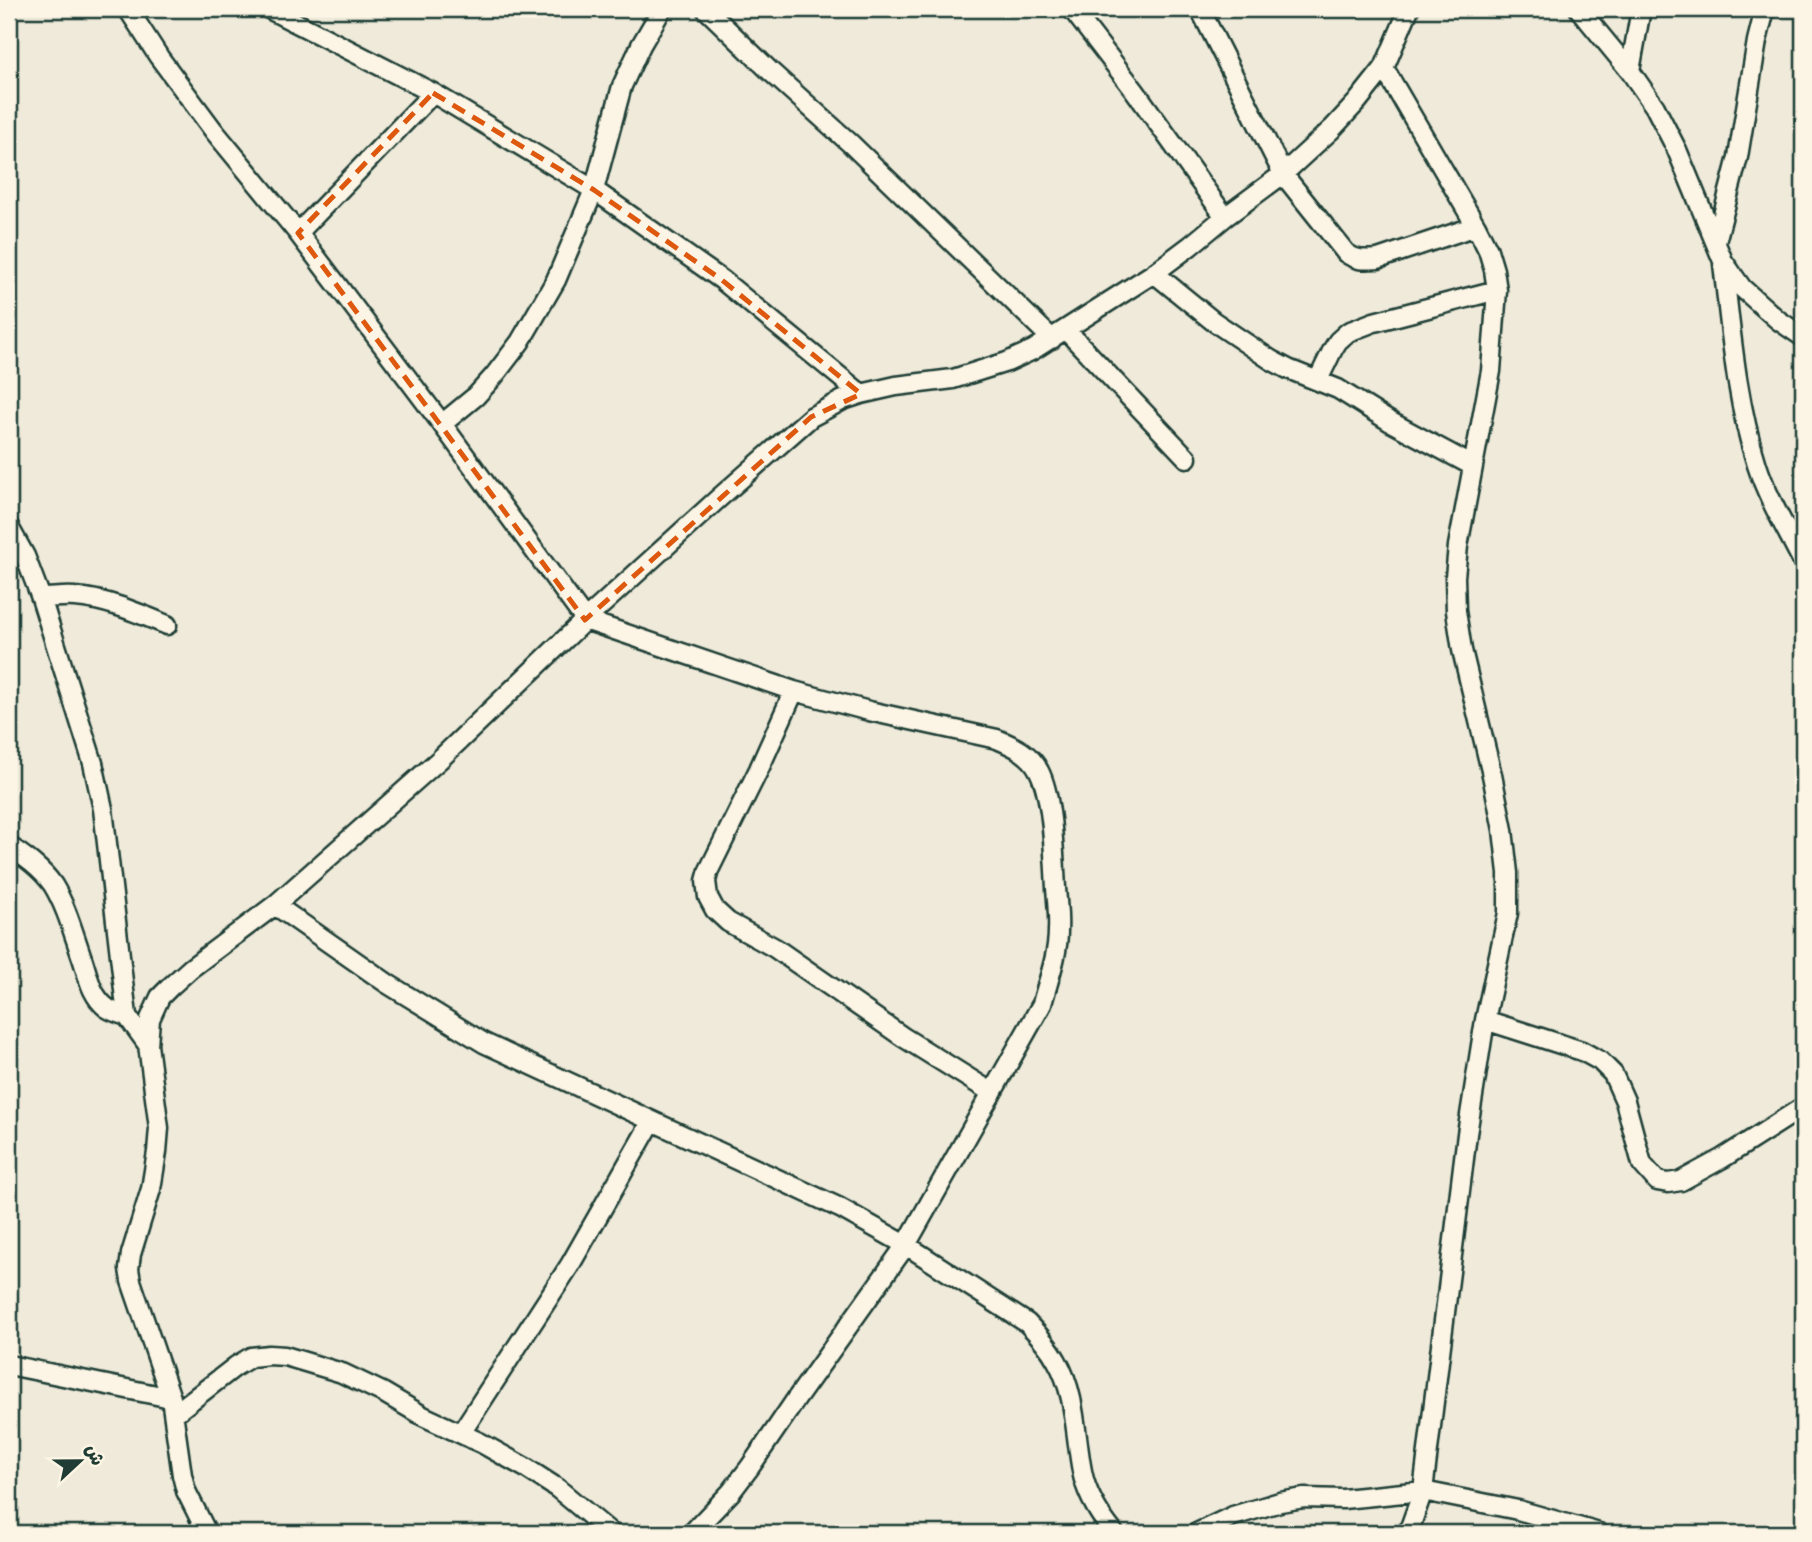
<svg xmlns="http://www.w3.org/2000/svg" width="1812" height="1542" viewBox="0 0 1812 1542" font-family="Itim,'Playpen Sans Arabic',sans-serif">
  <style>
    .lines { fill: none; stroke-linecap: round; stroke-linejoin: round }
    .minor-casing { stroke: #1f3d34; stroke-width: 23 }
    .minor { stroke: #fcf5e5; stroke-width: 18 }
    .marked { fill: none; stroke: #de580e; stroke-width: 5; stroke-dasharray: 14 9; stroke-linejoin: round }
  </style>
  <rect width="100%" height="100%" fill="#efeada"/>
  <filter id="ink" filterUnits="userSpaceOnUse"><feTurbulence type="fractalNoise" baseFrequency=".0143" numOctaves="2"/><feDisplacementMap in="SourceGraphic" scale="14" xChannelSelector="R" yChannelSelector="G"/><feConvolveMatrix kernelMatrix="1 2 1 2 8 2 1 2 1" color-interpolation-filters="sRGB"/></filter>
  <g filter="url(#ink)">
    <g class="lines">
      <defs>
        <path id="minor" d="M128 9 159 57 214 131 298 233 442 424 585 620 794 691 869 711 997 739C1014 746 1031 754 1039 771 1053 798 1054 857 1056 888 1057 902 1059 917 1058 931 1058 955 1048 981 1042 1004L906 1245 797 1398 750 1467 731 1492 692 1533
          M269 9 433 93 594 190 722 280 861 394
          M706 9 770 71 851 144 1052 339
          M1072 9 1135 91 1225 217
          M1200 9 1283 174 1346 253C1357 261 1364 260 1378 259L1476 226
          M1579 9 1630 71 1655 107 1677 150 1723 261 1742 288 1778 320 1803 337
          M1384 68 1476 226 1488 250 1494 270 1497 290 1491 371 1458 546 1455 577 1456 611 1462 650 1492 775 1503 830 1508 873V913L1485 1020 1467 1134 1423 1491 1408 1533
          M1630 71 1641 9
          M298 233 433 93
          M1716 242 1738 157 1757 41 1765 9
          M1723 264C1731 331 1736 400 1757 465 1768 499 1787 530 1803 562
          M1154 273 1213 321 1271 360 1288 369 1338 389 1389 421 1473 466
          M1066 330 1187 458
          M1318 380 1333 349 1338 341 1348 332 1374 322 1497 290
          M442 424 476 396 494 376 520 342 556 280 594 190 622 86 641 45 662 9
          M9 527 25 556 41 598 93 763 103 809 127 1016 148 1045
          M41 598C52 598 64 596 75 597 106 599 138 613 167 625
          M794 691 759 769 709 870 706 881 708 897 715 910 728 922 775 948 903 1037 991 1092
          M9 846C25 857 42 869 53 885 66 906 73 932 81 955 88 974 90 995 107 1008 113 1012 120 1014 127 1016
          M275 905 388 984 484 1043 840 1208 906 1245 1027 1323C1039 1335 1049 1346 1057 1361 1076 1394 1075 1435 1082 1471 1086 1493 1100 1516 1114 1533
          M1485 1020 1582 1051 1600 1061 1613 1074 1625 1101 1642 1164 1657 1181 1668 1183 1681 1181 1723 1158 1803 1107
          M9 1365 171 1398
          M174 1414 236 1366 251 1357 269 1355 285 1356 342 1373 384 1393 423 1416 481 1443 526 1468 557 1488 611 1533
          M461 1433 570 1265 652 1121
          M207 1533 186 1491 182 1475 171 1398 131 1281 129 1269 131 1254 151 1189 157 1152 159 1128 148 1045 150 1019 160 997 171 986 191 968 275 905 439 760 585 620 719 498 811 417 843 400 861 394 896 386 953 379 1007 362 1033 350 1154 273 1190 246 1225 217 1283 174 1332 129 1357 102 1384 68 1409 9
          M1197 1533 1233 1516 1280 1502 1304 1498 1343 1499 1423 1491 1518 1510 1599 1533"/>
      </defs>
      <use href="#minor" class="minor-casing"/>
      <use href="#minor" class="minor"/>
    </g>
  </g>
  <path class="marked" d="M433 93 594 190 722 280 861 394 811 417 585 620 298 233Z"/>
  <rect width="1812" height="1542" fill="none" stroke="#fcf5e5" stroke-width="35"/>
  <rect x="18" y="18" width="1777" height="1507" fill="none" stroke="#1f3d34" stroke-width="2.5" filter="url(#ink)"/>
  <g transform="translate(80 1461) rotate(68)" stroke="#fcf5e5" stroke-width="5" paint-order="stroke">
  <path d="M0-5L12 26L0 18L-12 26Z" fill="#1f3d34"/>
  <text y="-10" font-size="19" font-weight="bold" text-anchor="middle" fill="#1f3d34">ش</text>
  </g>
</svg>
